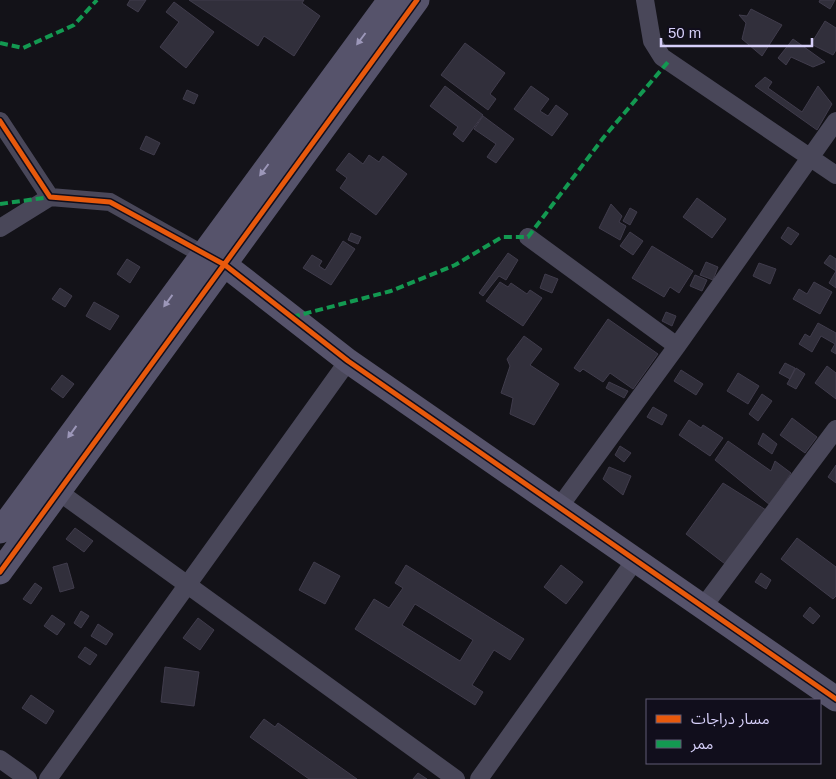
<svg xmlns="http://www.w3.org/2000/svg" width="836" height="779" viewBox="0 0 836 779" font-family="Helvetica,'Noto Sans Arabic',sans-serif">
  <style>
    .building { fill: #312f3b; stroke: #403c4c; fill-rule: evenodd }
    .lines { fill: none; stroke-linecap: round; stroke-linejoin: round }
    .street { stroke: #494759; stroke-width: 18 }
    .secondary { stroke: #56536b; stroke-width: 25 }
    .quiet { stroke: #139951; stroke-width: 4; stroke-dasharray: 8 4; stroke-linecap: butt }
    .cycleway-casing { stroke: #110e1c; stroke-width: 8 }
    .cycleway { stroke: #e8590c; stroke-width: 5 }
    .oneway { fill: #9c97b9 }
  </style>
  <rect width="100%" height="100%" fill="#131218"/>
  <path class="building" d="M130 0H146L138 12 127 5Z
    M189 0H304L302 3 320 16 294 56 264 36 258 46Z
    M820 0H835L830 9 819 2Z
    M174 2 214 32 186 68 160 47 179 22 166 12Z
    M751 9 782 25 762 56 742 39 746 23 739 15 747 16Z
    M825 21 836 28V50L833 55 811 44Z
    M793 39 825 62 813 67 791 57 786 65 778 58Z
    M465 43 505 73 490 94 496 99 488 110 441 75Z
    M765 77 772 82 768 88 802 112 818 86 832 104 817 130 755 86Z
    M445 86 483 115 463 142 453 134 458 127 430 106Z
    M531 86 549 99 540 111 548 116 556 105 568 114 552 136 514 109Z
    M187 90 198 95 194 104 183 99Z
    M483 116 514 139 496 163 487 157 496 144 474 129Z
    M146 136 160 143 154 155 140 149Z
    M349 153 363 164 369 155 379 162 383 156 407 174 376 215 340 188 347 178 336 170Z
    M697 198 726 219 712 238 683 217Z
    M611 204 622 216 619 222 626 226 620 240 599 228Z
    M630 208 637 212 630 225 623 221Z
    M788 227 799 234 791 245 781 238Z
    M630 232 643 241 633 255 620 246Z
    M351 233 361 237 358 244 348 240Z
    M343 241 355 249 331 285 303 268 312 255 322 261 319 266 325 270Z
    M652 246 693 271 679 293 670 287 664 297 632 278Z
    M508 253 518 260 506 280 499 276 483 296 479 293Z
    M830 255 836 259V288L829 283 836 271 824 263Z
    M127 259 140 267 130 283 117 274Z
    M706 262 718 267 713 280 700 275Z
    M759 263 776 269 770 284 753 276Z
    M545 274 558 279 552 293 540 288Z
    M695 275 707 280 702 291 690 286Z
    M500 282 508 287 511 283 527 294 530 290 542 298 523 326 486 301Z
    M814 282 832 292 820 314 793 299 799 289 807 294Z
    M60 288 72 296 65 307 52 299Z
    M94 302 119 316 110 330 86 316Z
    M666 312 676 316 672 326 662 321Z
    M608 319 658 354 633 389 610 373 603 382 583 369 580 372 574 368Z
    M818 323 836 333V354L831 351 835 344 821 336 812 352 799 344 805 334 810 337Z
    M524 336 542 349 530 365 559 384 534 425 510 414 513 398 501 393 510 366 507 359Z
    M785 363 795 368 790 379 779 373Z
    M827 366 836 373V399L815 383Z
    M796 368 805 374 796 389 787 384Z
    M681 370 703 384 696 395 674 381Z
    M738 373 759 386 748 404 727 391Z
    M62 375 74 384 63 398 51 389Z
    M609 382 628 391 624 398 606 388Z
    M762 394 772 401 758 421 749 414Z
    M653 407 667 415 662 425 647 417Z
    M792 418 817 437 805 453 780 435Z
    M689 420 701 428 703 425 723 438 710 456 679 435Z
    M763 433 777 444 772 454 758 444Z
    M728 441 771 471 775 461 791 473 770 505 715 460Z
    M620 446 631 453 624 462 615 455Z
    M836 465V483L828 477Z
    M609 467 631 476 623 495 603 479Z
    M723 483 766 510 729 567 686 534Z
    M75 528 93 541 84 552 66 539Z
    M797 538 836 567V596L833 599 781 559Z
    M314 562 340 576 325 604 299 590Z
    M67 563 74 588 60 592 53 567Z
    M406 565 524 639 510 660 494 650 472 685 483 692 475 705 355 629 374 599 389 608 403 588 395 583ZM415 604 473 640 460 661 402 625Z
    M561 565 583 582 566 604 544 587Z
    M761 573 771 580 766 589 755 582Z
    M35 583 42 588 31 604 23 599Z
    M810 607 820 616 813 624 803 616Z
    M81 611 89 616 81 628 74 623Z
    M52 615 65 624 57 635 44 626Z
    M198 618 214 630 200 650 183 638Z
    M98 624 113 634 106 645 91 636Z
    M85 647 97 655 90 665 78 657Z
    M165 667 199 672 194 706 161 702Z
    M31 695 54 711 46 724 22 708Z
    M264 719 275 727 278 723 357 779H309L250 737Z
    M418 773 427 779H413Z"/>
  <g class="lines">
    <path class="street" d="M645 0 652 41 662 57 836 175
      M0 121 50 197 110 202 202 254
      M0 228 50 197
      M528 237 677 346
      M59 492 456 779
      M560 506 677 346 836 121
      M703 607 836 429
      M0 759 28 779
      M48 779 348 361
      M479 779 636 559"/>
    <path class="secondary" d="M202 254 225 265 348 361 836 699
      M0 531 390 0
      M0 572 417 0"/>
    <path class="quiet" d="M0 43 23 48 74 25 97 0
      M0 204 50 197
      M292 317 391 291 455 265 502 237H528L604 137 668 62"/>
    <defs>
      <path id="cycleway" d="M0 121 50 197 110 202 225 265 348 361 836 699
        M0 572 417 0"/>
    </defs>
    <use href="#cycleway" class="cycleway-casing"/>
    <use href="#cycleway" class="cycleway"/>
  </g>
  <defs><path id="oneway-solid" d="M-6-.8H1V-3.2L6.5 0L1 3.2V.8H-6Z" transform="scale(1.25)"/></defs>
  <g class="oneway">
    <use href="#oneway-solid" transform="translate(361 39) rotate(127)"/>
    <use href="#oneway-solid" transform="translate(264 170) rotate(127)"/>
    <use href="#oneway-solid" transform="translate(168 301) rotate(126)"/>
    <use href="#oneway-solid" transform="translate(72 432) rotate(126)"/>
  </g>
  <rect x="646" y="699" width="175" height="65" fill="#110e1c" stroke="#605b74"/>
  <rect x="656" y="715" width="25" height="8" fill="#e8590c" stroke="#605b74"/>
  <text x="691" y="724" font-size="15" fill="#d6cff9">مسار دراجات</text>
  <rect x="656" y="740" width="25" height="8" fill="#139951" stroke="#605b74"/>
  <text x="691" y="749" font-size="15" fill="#d6cff9">ممر</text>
  <path d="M661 38v8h151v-8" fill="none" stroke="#d6cff9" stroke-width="2.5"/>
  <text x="668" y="38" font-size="15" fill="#d6cff9" stroke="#110e1c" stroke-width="4" paint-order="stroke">50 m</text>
</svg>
